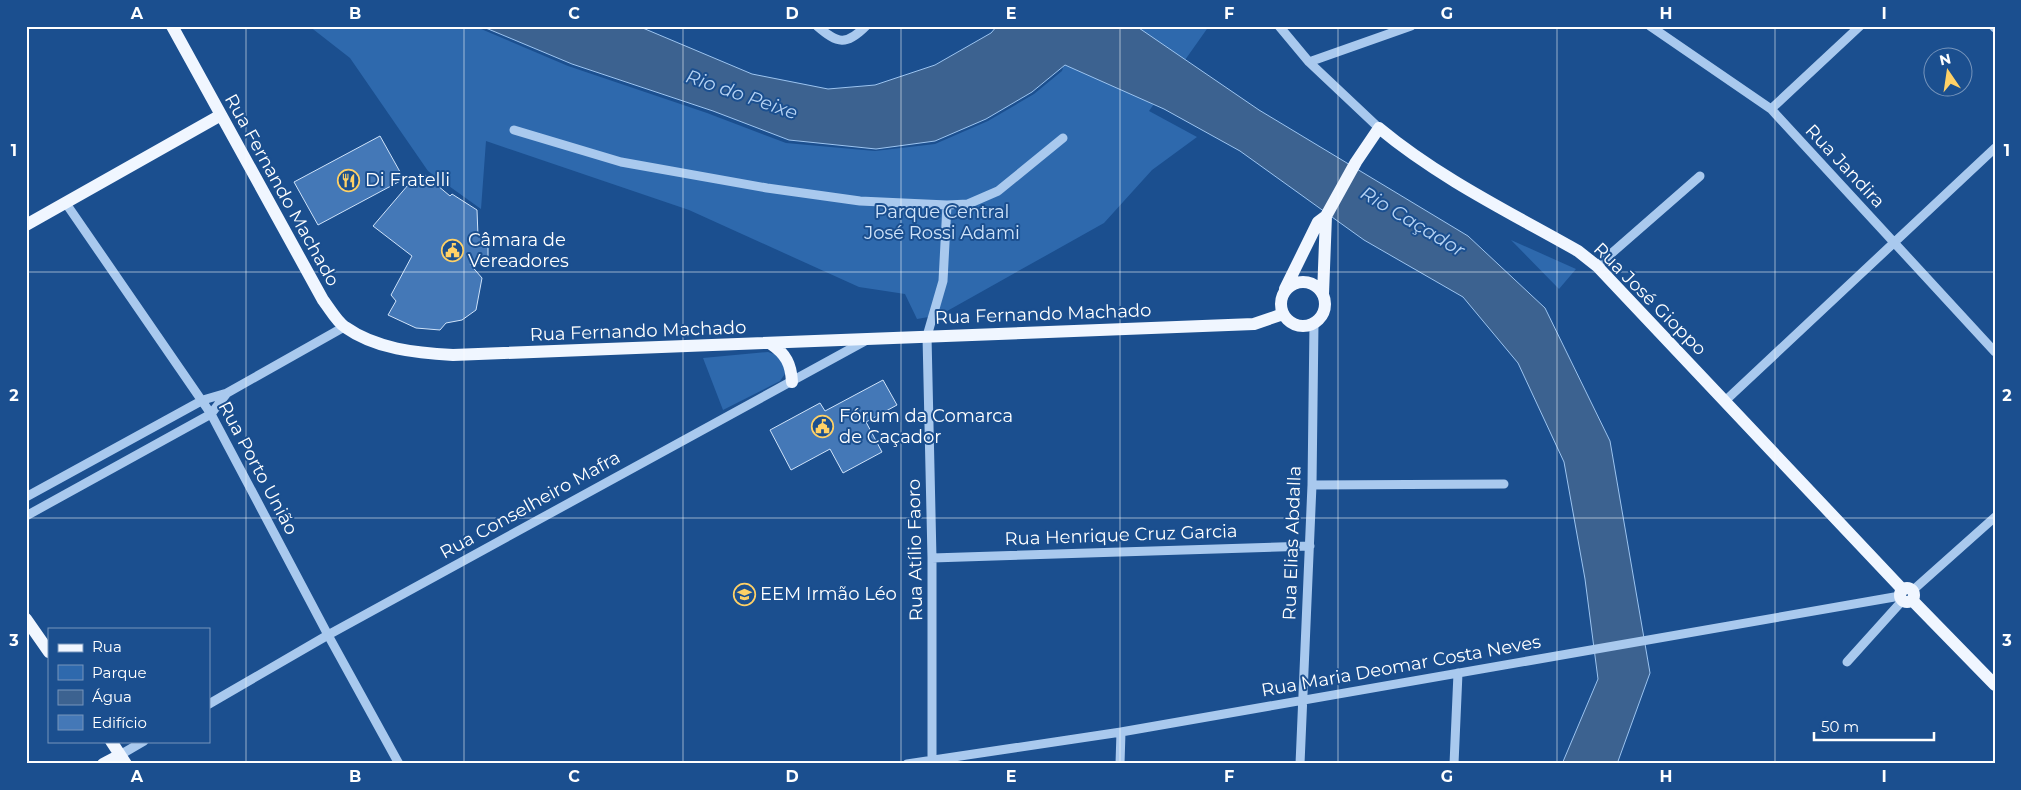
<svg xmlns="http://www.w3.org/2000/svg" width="2021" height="790" viewBox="0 0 2021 790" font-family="Montserrat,sans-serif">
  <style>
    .green { fill: #2e69ad }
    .water { fill: #3c6290; stroke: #9cc4f0 }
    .building { fill: #4478b7; stroke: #cfe3fa }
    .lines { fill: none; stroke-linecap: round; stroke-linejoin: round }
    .minor { stroke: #a9c9ee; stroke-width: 9 }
    .major { stroke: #f0f6ff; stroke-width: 12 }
    .grid { fill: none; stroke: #fff; stroke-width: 1; stroke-opacity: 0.55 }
    .labels { text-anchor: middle; stroke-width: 4; stroke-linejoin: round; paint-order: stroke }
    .street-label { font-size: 18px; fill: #fff; stroke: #1b4f8f }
    .poi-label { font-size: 18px; fill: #fff; stroke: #1b4f8f; text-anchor: start }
    .park-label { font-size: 18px; fill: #cfe3fa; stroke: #1b4f8f }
    .water-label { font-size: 19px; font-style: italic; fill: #b5d3f5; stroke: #1b4f8f }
    .neatline { fill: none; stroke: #fff; stroke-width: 2 }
    .grid-label { font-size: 16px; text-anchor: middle; font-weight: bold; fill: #fff }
  </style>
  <rect width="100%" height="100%" fill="#1b4f8f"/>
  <path class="green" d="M309 26H474L568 66 707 113 786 143 875 151 935 144 988 121 1034 94 1062 71 1076 26H1209L1149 111 1197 137 1152 170 1104 223 940 315 917 319 905 294 859 287 689 210 486 141 481 209 428 171 350 58Z
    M1511 240 1576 269 1559 289Z
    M768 352 783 357 787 371 780 381 723 410 703 358Z"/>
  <path class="water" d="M481 26H638L752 74 828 89 875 85 935 65 991 33 997 26H1136L1259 110 1468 236 1545 308 1610 441 1650 673 1617 764H1562L1598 679 1585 579 1564 462 1518 363 1463 297 1364 240 1240 151 1164 109 1065 65 1032 92 986 119 935 141 876 149 789 140 713 111 572 64Z"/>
  <path class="building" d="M380 136 404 179 318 225 294 182Z
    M425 175 450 196 452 194 477 210 478 236 488 238V262L470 264 482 278 476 310 462 320 446 323 440 330 416 328 388 315 396 301 391 295 412 256 373 226 414 178 417 182Z
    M883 380 897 405 866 422 882 452 843 473 830 449 791 470 770 430 820 403 825 411Z"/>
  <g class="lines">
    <path class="minor" d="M817 26C838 44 846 46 866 26
      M1279 26 1309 62 1379 128
      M1650 26 1771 109 1995 352
      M1993 26 1995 28
      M1309 62 1411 26
      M1771 109 1860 26
      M514 130 621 162 767 188 860 201 947 205 968 204 998 191 1063 138
      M65 202 211 414 328 635 399 764
      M1597 266 1700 176
      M1725 401 1995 148
      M1312 485 1504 484
      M26 497 203 400 227 393 344 327
      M26 516 211 414 227 393
      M932 558 1310 546
      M1912 591 1995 517
      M1847 662 1902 601
      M209 704 328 635 865 341
      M120 755 144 741
      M907 764 1121 732 1900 596
      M932 764V558L927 336 943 281 947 205
      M1120 764 1121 732
      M1300 764 1312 485 1314 323
      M1454 764 1458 673"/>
    <path class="major" d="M172 26 323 300C330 309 337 322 345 327 376 349 416 353 453 355L1254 324 1283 314
      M26 225 221 115
      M1281 304a22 22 0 1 1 44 0a22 22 0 1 1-44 0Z
      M1285 289 1318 222 1326 216
      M1323 294 1326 216 1356 162 1379 128C1439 178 1511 213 1578 251L1597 266 1903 590
      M771 344C786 354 791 364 792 382
      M1900 595a7 7 0 1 1 14 0a7 7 0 1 1-14 0Z
      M1912 600 1995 685
      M26 619 49 652
      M111 741 126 764
      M103 764 120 755"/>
  </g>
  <path class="grid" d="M246 26V764M464 26V764M683 26V764M901 26V764M1120 26V764M1338 26V764M1557 26V764M1775 26V764M26 272H1995M26 518H1995"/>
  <defs>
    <symbol id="restaurant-ring" viewBox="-11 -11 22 22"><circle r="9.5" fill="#1b4f8f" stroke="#ffd166" stroke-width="1.5"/><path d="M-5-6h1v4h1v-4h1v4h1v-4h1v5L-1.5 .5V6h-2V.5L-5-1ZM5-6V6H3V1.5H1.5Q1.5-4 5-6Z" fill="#ffd166"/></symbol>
    <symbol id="civic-ring" viewBox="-11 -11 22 22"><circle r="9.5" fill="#1b4f8f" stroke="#ffd166" stroke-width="1.5"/><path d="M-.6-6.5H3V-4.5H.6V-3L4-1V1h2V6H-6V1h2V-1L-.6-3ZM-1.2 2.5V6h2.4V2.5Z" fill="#ffd166"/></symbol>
    <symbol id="school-ring" viewBox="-11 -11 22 22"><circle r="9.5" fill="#1b4f8f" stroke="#ffd166" stroke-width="1.5"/><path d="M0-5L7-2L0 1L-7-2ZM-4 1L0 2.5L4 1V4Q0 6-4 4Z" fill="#ffd166"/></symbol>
  </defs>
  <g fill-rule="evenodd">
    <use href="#restaurant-ring" x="336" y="168" width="25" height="25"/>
    <use href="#civic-ring" x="440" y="238" width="25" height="25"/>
    <use href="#civic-ring" x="810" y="414" width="25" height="25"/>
    <use href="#school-ring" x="732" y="582" width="25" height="25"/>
  </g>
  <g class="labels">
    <g class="street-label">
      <text transform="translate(1845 166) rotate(47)" y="6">Rua Jandira</text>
      <text transform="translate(282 190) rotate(61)" y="6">Rua Fernando Machado</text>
      <text transform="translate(1650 299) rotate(45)" y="6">Rua José Gioppo</text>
      <text transform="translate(1043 314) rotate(-2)" y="6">Rua Fernando Machado</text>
      <text transform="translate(638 331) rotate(-2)" y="6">Rua Fernando Machado</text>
      <text transform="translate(258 468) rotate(62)" y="6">Rua Porto União</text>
      <text transform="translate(530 505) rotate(-29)" y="6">Rua Conselheiro Mafra</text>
      <text transform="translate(1121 535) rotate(-2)" y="6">Rua Henrique Cruz Garcia</text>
      <text transform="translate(1292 543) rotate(-88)" y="6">Rua Elias Abdalla</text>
      <text transform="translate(915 550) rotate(-91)" y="6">Rua Atílio Faoro</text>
      <text transform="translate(1401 666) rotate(-10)" y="6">Rua Maria Deomar Costa Neves</text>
    </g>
    <g class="poi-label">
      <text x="365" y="186">Di Fratelli</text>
      <text x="468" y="246">Câmara de<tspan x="468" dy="21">Vereadores</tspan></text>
      <text x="839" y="422">Fórum da Comarca<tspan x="839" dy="21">de Caçador</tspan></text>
      <text x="760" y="600">EEM Irmão Léo</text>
    </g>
    <g class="park-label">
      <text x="942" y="218">Parque Central<tspan x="942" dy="21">José Rossi Adami</tspan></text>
    </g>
    <g class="water-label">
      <text transform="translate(742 94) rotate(19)" y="7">Rio do Peixe</text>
      <text transform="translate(1413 221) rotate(31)" y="7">Rio Caçador</text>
    </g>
  </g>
  <rect width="2021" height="790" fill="none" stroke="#1b4f8f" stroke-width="55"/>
  <rect x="48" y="628" width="162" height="115" fill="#1b4f8f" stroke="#7695bc"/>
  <rect x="58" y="644" width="25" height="8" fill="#f0f6ff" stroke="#7695bc"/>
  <text x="92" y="652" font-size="15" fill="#ffffff">Rua</text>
  <rect x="58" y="665" width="25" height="15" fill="#2e69ad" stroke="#7695bc"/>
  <text x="92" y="678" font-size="15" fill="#ffffff">Parque</text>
  <rect x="58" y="690" width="25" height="15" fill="#3c6290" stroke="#7695bc"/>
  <text x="92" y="702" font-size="15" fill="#ffffff">Água</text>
  <rect x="58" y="715" width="25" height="15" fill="#4478b7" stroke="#7695bc"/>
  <text x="92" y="728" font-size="15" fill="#ffffff">Edifício</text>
  <g transform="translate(1948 72) rotate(347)"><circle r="24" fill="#1b4f8f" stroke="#7695bc"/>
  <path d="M0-4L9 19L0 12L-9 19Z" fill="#ffd166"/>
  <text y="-8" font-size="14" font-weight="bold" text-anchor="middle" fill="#ffffff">N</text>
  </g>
  <path d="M1814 732v8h120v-8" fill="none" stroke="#ffffff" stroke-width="2.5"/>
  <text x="1821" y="732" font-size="15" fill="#ffffff" stroke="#1b4f8f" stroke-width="4" paint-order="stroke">50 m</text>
  <rect x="28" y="28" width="1966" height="734" class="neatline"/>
  <g class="grid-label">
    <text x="137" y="19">A</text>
    <text x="355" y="19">B</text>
    <text x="574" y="19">C</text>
    <text x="792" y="19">D</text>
    <text x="1011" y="19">E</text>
    <text x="1229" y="19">F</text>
    <text x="1447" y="19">G</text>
    <text x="1666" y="19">H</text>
    <text x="1884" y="19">I</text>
    <text x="14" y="156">1</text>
    <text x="2007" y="156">1</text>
    <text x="14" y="401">2</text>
    <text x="2007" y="401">2</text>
    <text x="14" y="646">3</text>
    <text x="2007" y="646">3</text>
    <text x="137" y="782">A</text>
    <text x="355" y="782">B</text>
    <text x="574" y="782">C</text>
    <text x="792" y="782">D</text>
    <text x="1011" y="782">E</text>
    <text x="1229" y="782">F</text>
    <text x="1447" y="782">G</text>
    <text x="1666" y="782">H</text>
    <text x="1884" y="782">I</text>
  </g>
</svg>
